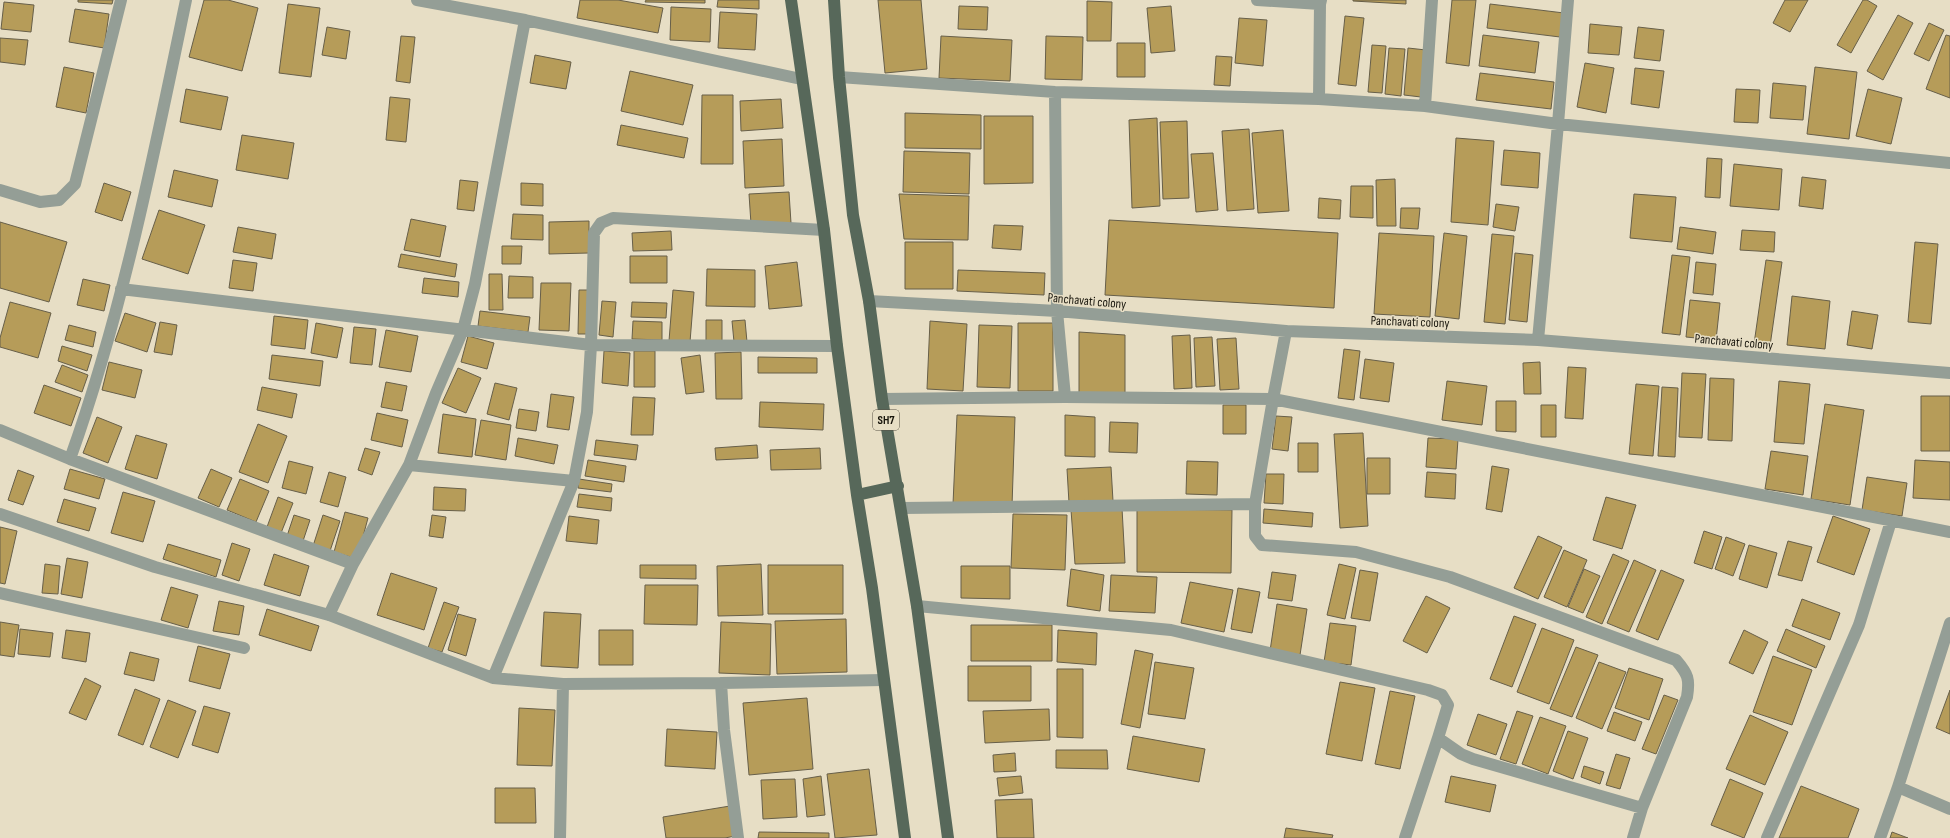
<svg xmlns="http://www.w3.org/2000/svg" width="1950" height="838" viewBox="0 0 1950 838" font-family="'Sofia Sans Condensed',sans-serif">
  <style>
    .building { fill: #b69c59; stroke: #675f49 }
    .lines { fill: none; stroke-linecap: round; stroke-linejoin: round }
    .minor { stroke: #949e96; stroke-width: 12 }
    .major { stroke: #57685a; stroke-width: 12 }
    .labels { text-anchor: middle; stroke-width: 3; stroke-linejoin: round; paint-order: stroke }
    .shield { fill: #e7dec5; stroke: #565144; stroke-width: 1 }
    .shield-label { font-size: 12px; font-weight: bold; fill: #18150c }
    .street-label { font-size: 13px; fill: #18150c; stroke: #e7dec5 }
  </style>
  <rect width="100%" height="100%" fill="#e7dec5"/>
  <path class="building" d="M78 0H113L112 4 78 2Z
    M204 0H228L258 8 242 71 189 57Z
    M580 0H618L663 8 658 33 577 18Z
    M646 0H705V3L645 2Z
    M718 0H759V9L717 7Z
    M878 0H921L927 69 885 73Z
    M1353 0H1406V4L1353 1Z
    M1452 0H1476L1469 66 1446 63Z
    M1785 0H1808L1790 32 1773 23Z
    M1863 0H1867L1877 6 1851 53 1837 45Z
    M1087 1 1112 2 1111 41H1087Z
    M4 2 34 5 31 32 1 29Z
    M288 4 320 8 311 77 279 73Z
    M1490 4 1564 13 1560 37 1487 28Z
    M959 6 988 7 987 30 958 29Z
    M1171 6 1175 51 1151 53 1147 8Z
    M671 7 711 9 710 42 670 40Z
    M75 9 109 14 104 48 69 42Z
    M720 12 757 14 755 50 718 48Z
    M1898 15 1913 23 1883 80 1867 71Z
    M1345 16 1364 18 1356 86 1338 84Z
    M1239 18 1267 20 1263 66 1235 63Z
    M1929 23 1944 30 1929 61 1914 54Z
    M1590 24 1622 27 1619 55 1588 53Z
    M327 27 350 31 346 59 322 55Z
    M1638 27 1664 30 1660 61 1634 58Z
    M1483 35 1539 42 1535 73 1479 66Z
    M1946 35 1950 36V98L1926 89Z
    M401 36 415 37 410 83 396 81Z
    M941 36 1012 40 1010 81 939 78Z
    M1046 36 1083 37 1082 80 1045 79Z
    M0 38 28 40 25 65 0 62Z
    M1117 43H1145V77H1117Z
    M1372 45 1386 46 1382 93 1368 92Z
    M1389 48 1405 49 1401 96 1385 94Z
    M1408 48 1426 50 1421 97 1404 95Z
    M535 55 571 62 566 89 530 83Z
    M1216 56 1232 57 1230 86 1214 85Z
    M1585 63 1614 68 1606 113 1577 107Z
    M64 67 94 73 86 113 56 107Z
    M1815 67 1857 72 1849 139 1807 134Z
    M1635 68 1664 71 1659 108 1631 104Z
    M630 71 693 85 683 125 621 111Z
    M1480 73 1554 82 1551 109 1476 100Z
    M1773 83 1806 86 1803 120 1770 118Z
    M186 89 228 97 221 130 180 122Z
    M1736 89 1760 90 1758 123 1734 122Z
    M1868 89 1902 98 1891 144 1856 136Z
    M702 95H733V164H701Z
    M390 97 410 99 406 142 386 140Z
    M781 99 783 128 741 131 740 101Z
    M905 113 981 115V149L905 148Z
    M984 116H1033V183L984 184Z
    M1157 118 1160 206 1132 208 1129 120Z
    M1187 121 1189 198 1163 199 1160 122Z
    M621 125 688 138 684 158 617 145Z
    M1249 129 1254 209 1227 211 1222 131Z
    M1283 130 1289 211 1258 213 1252 133Z
    M242 135 294 143 288 179 236 170Z
    M1456 138 1494 141 1488 225 1451 222Z
    M782 139 784 186 745 188 743 141Z
    M1504 150 1540 153 1538 188 1501 185Z
    M904 151 970 153 969 194 903 192Z
    M1213 153 1218 210 1196 212 1191 154Z
    M1707 158 1722 159 1720 198 1705 197Z
    M1734 164 1782 169 1779 210 1730 206Z
    M174 170 218 180 212 207 168 197Z
    M1802 177 1826 180 1823 209 1799 206Z
    M1395 179 1396 226H1377L1376 180Z
    M460 180 478 182 474 211 457 209Z
    M104 183 131 192 122 221 95 212Z
    M521 183 543 184V206L521 205Z
    M1351 186H1373V218L1350 217Z
    M789 192 791 223 751 224 749 194Z
    M899 194 969 196 968 240 904 239Z
    M1634 194 1676 197 1672 242 1630 238Z
    M1319 198 1341 200 1340 219 1318 218Z
    M1496 204 1519 207 1515 231 1493 227Z
    M1401 208H1420L1418 229 1400 228Z
    M159 210 205 225 188 274 142 259Z
    M513 214 543 215V240L511 239Z
    M411 219 446 226 440 257 404 250Z
    M1109 220 1338 233 1334 308 1105 295Z
    M589 221V253L549 254V222Z
    M0 222 67 242 49 302 0 288Z
    M994 225 1023 226 1021 250 992 248Z
    M238 227 276 234 272 259 233 252Z
    M1680 227 1716 232 1713 254 1677 249Z
    M1742 230 1775 232 1774 252 1740 250Z
    M671 231 672 250 633 251 632 233Z
    M1379 233 1434 236 1430 317 1374 314Z
    M1444 233 1467 236 1459 319 1435 316Z
    M1492 234 1514 236 1505 324 1484 322Z
    M905 242H953V289H905Z
    M1915 242 1938 244 1931 324 1908 322Z
    M502 246H522L521 264H502Z
    M1515 253 1533 255 1527 322 1509 320Z
    M401 254 457 264 455 277 398 267Z
    M1672 255 1690 257 1680 335 1662 333Z
    M630 256H667V283H630Z
    M233 260 257 263 253 291 229 288Z
    M1766 260 1782 262 1770 346 1754 344Z
    M797 262 802 306 769 309 765 266Z
    M1696 262 1716 264 1713 295 1693 293Z
    M707 269 755 270V307L706 306Z
    M958 270 1045 273 1044 295 957 291Z
    M489 274H502L503 310H489Z
    M509 276 533 277V298H508Z
    M424 278 459 282 458 297 422 293Z
    M83 279 110 285 104 311 77 305Z
    M541 283H571L569 331 539 330Z
    M579 290H590V334H578Z
    M673 290 694 292 690 342 669 341Z
    M1792 296 1830 301 1825 349 1787 345Z
    M1690 300 1720 303 1716 340 1686 337Z
    M602 301 616 302 613 337 599 335Z
    M10 302 51 313 38 358 0 347V338Z
    M632 302 667 303 666 318 631 317Z
    M480 311 530 317 528 332 478 326Z
    M1852 311 1878 315 1872 349 1847 345Z
    M125 313 156 323 147 352 115 341Z
    M274 316 308 320 305 349 271 345Z
    M706 320H722V341H706Z
    M745 320 747 342H734L732 321Z
    M633 321 662 322V340L632 339Z
    M930 321 967 324 963 391 927 389Z
    M160 322 177 325 172 355 154 352Z
    M316 323 343 328 337 358 311 353Z
    M1018 323H1053V391H1018Z
    M69 325 96 332 93 347 65 340Z
    M979 325 1012 326 1010 388 977 387Z
    M354 327 376 329 372 365 350 363Z
    M386 330 418 336 411 372 379 367Z
    M1079 332 1125 335V395L1079 393Z
    M1190 335 1192 388 1174 389 1172 336Z
    M468 336 494 343 487 369 461 362Z
    M1212 337 1215 386 1196 387 1194 338Z
    M1236 338 1239 389 1220 390 1217 339Z
    M62 346 92 355 87 371 58 361Z
    M1344 349 1360 351 1354 400 1338 398Z
    M604 351 630 353 628 386 602 383Z
    M634 351H655V387H634Z
    M741 352 742 399H716L715 353Z
    M272 355 323 361 320 386 269 379Z
    M700 355 704 392 686 394 681 358Z
    M758 357 817 358V373H758Z
    M1365 359 1394 363 1389 402 1360 398Z
    M109 362 142 370 135 398 102 390Z
    M1540 362 1541 394H1524L1523 363Z
    M62 365 88 375 82 392 55 382Z
    M1568 367 1586 368 1583 419 1565 418Z
    M458 368 481 378 466 413 442 403Z
    M1682 373 1706 374 1702 438 1679 437Z
    M1710 378 1734 379 1732 441 1708 440Z
    M1447 381 1487 386 1482 425 1442 420Z
    M1779 381 1810 384 1804 444 1774 442Z
    M386 382 407 386 402 411 381 407Z
    M495 383 517 388 509 420 487 414Z
    M1636 384 1659 386 1653 456 1629 454Z
    M44 385 81 398 71 426 34 413Z
    M262 387 297 394 292 418 257 410Z
    M1662 387 1678 388 1675 457 1658 456Z
    M551 394 574 397 569 430 547 427Z
    M1921 396H1950V451H1921Z
    M633 397 655 398 653 435H631Z
    M1496 401H1516V432L1496 431Z
    M760 402 824 404 823 430 759 427Z
    M1825 404 1864 410 1850 505 1811 499Z
    M1223 405H1246V434H1223Z
    M1541 405H1556V437H1541Z
    M519 409 539 412 536 431 516 428Z
    M377 413 408 420 402 447 371 440Z
    M443 414 476 419 472 457 438 453Z
    M957 415 1015 417 1012 506 953 504Z
    M1065 415 1095 417V457L1065 456Z
    M1276 416 1292 417 1288 451 1272 449Z
    M97 417 122 427 108 463 83 453Z
    M481 420 511 425 506 460 475 455Z
    M1110 422 1138 423 1137 453 1109 452Z
    M258 424 287 436 268 483 239 472Z
    M1363 433 1368 526 1340 528 1334 434Z
    M136 435 167 444 157 479 125 469Z
    M518 438 558 445 554 464 515 456Z
    M1428 438 1458 439 1456 469 1426 467Z
    M596 440 638 445 636 460 594 455Z
    M1298 443H1318V472H1298Z
    M757 445 758 458 716 460 715 448Z
    M365 448 380 452 372 475 358 470Z
    M820 448 821 469 771 470 770 450Z
    M1771 451 1808 456 1803 495 1765 489Z
    M1367 458H1390V494H1367Z
    M588 460 626 466 624 482 585 476Z
    M1915 460 1950 462V500L1913 498Z
    M289 461 313 467 306 494 282 488Z
    M1187 461 1218 462 1217 495 1186 494Z
    M1492 466 1509 469 1502 512 1486 509Z
    M1111 467 1113 501 1069 503 1067 469Z
    M70 469 105 479 99 499 64 489Z
    M211 469 232 478 219 507 198 498Z
    M18 470 34 476 23 505 8 500Z
    M329 472 346 477 338 507 320 502Z
    M1427 472 1456 474 1455 499 1425 497Z
    M1266 474H1284L1283 504 1264 503Z
    M1867 477 1907 483 1902 516 1862 510Z
    M240 479 269 491 256 522 227 510Z
    M579 479 612 484 611 492 578 488Z
    M434 487 466 489 465 511 433 510Z
    M123 492 155 501 143 542 111 533Z
    M579 494 612 498 611 511 577 507Z
    M278 497 293 503 281 533 267 527Z
    M1606 497 1636 505 1622 549 1593 540Z
    M64 499 96 508 89 531 57 522Z
    M1122 508 1125 563 1075 564 1071 510Z
    M1137 509 1232 510 1231 573 1137 572Z
    M1264 509 1313 513 1312 527 1263 523Z
    M345 512 368 518 357 559 334 552Z
    M1013 514 1067 515 1065 570 1011 568Z
    M294 515 310 520 303 541 287 536Z
    M323 515 340 521 330 551 313 546Z
    M432 515 446 517 443 538 429 536Z
    M569 516 599 520 597 544 566 541Z
    M1833 516 1870 529 1854 575 1817 562Z
    M0 527 17 531 5 584 0 583Z
    M1704 531 1722 537 1712 569 1694 563Z
    M1538 536 1562 547 1538 599 1514 588Z
    M1726 537 1745 544 1733 576 1715 569Z
    M1788 541 1812 547 1802 581 1778 575Z
    M232 543 250 549 239 581 222 575Z
    M168 544 221 560 216 577 163 559Z
    M1749 545 1777 553 1767 588 1739 579Z
    M1564 550 1587 560 1567 607 1544 597Z
    M274 554 309 566 300 596 264 585Z
    M1613 554 1629 561 1602 624 1586 617Z
    M67 558 88 562 82 598 61 594Z
    M1634 560 1656 570 1629 632 1607 623Z
    M45 564 60 566 58 594 42 593Z
    M761 564 763 615 718 616 717 566Z
    M1339 564 1356 568 1345 619 1327 615Z
    M640 565H696V579L640 578Z
    M768 565H843V614H768Z
    M961 566H1010V599L961 598Z
    M1071 569 1104 575 1100 611 1067 606Z
    M1584 569 1600 576 1583 613 1568 607Z
    M1360 570 1378 573 1370 621 1351 618Z
    M1661 570 1684 580 1658 640 1636 631Z
    M1272 572 1296 575 1292 601 1268 598Z
    M391 573 437 588 424 630 377 615Z
    M1111 575 1157 577 1155 613 1109 611Z
    M1190 582 1233 590 1224 632 1181 623Z
    M645 585H698L697 625 644 624Z
    M171 587 198 595 188 628 161 620Z
    M1238 588 1260 592 1252 633 1231 629Z
    M1426 596 1450 608 1427 653 1403 641Z
    M1802 599 1840 613 1830 640 1792 626Z
    M219 601 244 606 239 635 213 631Z
    M444 602 459 607 442 652 428 648Z
    M1277 604 1307 609 1300 655 1270 651Z
    M267 609 319 626 311 651 259 635Z
    M544 612 581 614 578 668 541 666Z
    M458 614 476 619 466 656 448 650Z
    M1514 616 1536 624 1512 687 1490 679Z
    M846 619 847 672 777 674 775 621Z
    M0 622 19 625 14 657 0 655Z
    M721 622 771 624 770 675 719 673Z
    M1330 623 1356 626 1351 665 1324 662Z
    M971 625H1052V661H971Z
    M1542 628 1574 640 1549 704 1517 692Z
    M20 629 53 633 50 657 18 654Z
    M1786 629 1825 646 1816 668 1777 651Z
    M66 630 90 633 86 662 62 658Z
    M599 630H633V665H599Z
    M1058 630 1097 633 1096 665 1057 662Z
    M1744 630 1768 642 1753 674 1729 663Z
    M198 646 230 654 220 689 189 681Z
    M1576 647 1598 655 1572 717 1550 709Z
    M1135 650 1153 654 1140 728 1121 724Z
    M130 652 159 659 154 681 124 674Z
    M1773 656 1812 670 1792 725 1753 712Z
    M1155 662 1194 668 1185 719 1148 714Z
    M1599 662 1626 672 1602 729 1576 718Z
    M968 666H1031V701H968Z
    M1629 668 1663 679 1649 720 1615 708Z
    M1057 669H1083V738L1057 737Z
    M85 678 101 686 86 720 69 713Z
    M1340 682 1375 688 1362 761 1326 754Z
    M135 689 160 699 143 745 118 735Z
    M1950 690V734L1936 728Z
    M1390 691 1415 696 1400 769 1375 764Z
    M1664 695 1678 700 1656 754 1642 749Z
    M807 698 813 769 749 775 743 703Z
    M168 700 196 711 178 758 150 747Z
    M204 706 230 713 218 753 192 745Z
    M519 708 555 710 552 766 517 765Z
    M1049 709 1050 740 985 743 983 711Z
    M1517 711 1533 716 1516 764 1500 759Z
    M1614 712 1642 722 1635 741 1607 731Z
    M1478 714 1507 724 1496 755 1467 745Z
    M1750 715 1788 732 1765 785 1726 769Z
    M1540 717 1566 726 1548 774 1522 764Z
    M667 729 717 732 715 769 665 766Z
    M1568 731 1588 738 1573 779 1553 771Z
    M1133 736 1205 749 1199 782 1127 769Z
    M1056 750H1107L1108 769 1056 768Z
    M1015 753 1016 771 994 772 993 755Z
    M1616 754 1630 758 1620 789 1606 785Z
    M1584 766 1604 772 1600 784 1581 777Z
    M869 769 877 835 835 838 827 774Z
    M821 776 825 815 807 817 803 779Z
    M1021 776 1023 793 999 796 997 778Z
    M1451 776 1496 785 1490 812 1445 802Z
    M795 779 797 817 763 819 761 780Z
    M1730 779 1763 793 1744 838 1711 825Z
    M1801 786 1859 809 1848 838H1779Z
    M495 788H535L536 823H495Z
    M1032 799 1034 838H997L995 800Z
    M730 806 735 836 725 838H666L663 817Z
    M1286 828 1333 835 1332 838H1284Z
    M759 832 829 833V838H758Z
    M1892 832 1908 838H1890Z"/>
  <g class="lines">
    <path class="minor" d="M186 0C154 154 123 311 70 459L353 564 409 465 436 393 463 330 475 284 525 20
      M417 0 525 20 801 79
      M1257 0 1320 4 1321 0
      M839 77 1055 92 1319 99 1425 106 1558 124 1950 163
      M1055 92 1057 311 1065 397
      M1319 99 1320 4
      M1425 106 1432 0
      M0 190 40 202 59 200 75 184 121 0
      M121 289 591 345 594 233 601 223 613 218 824 230
      M869 301 1057 311 1286 331 1538 340 1950 373
      M1286 331 1273 399 1950 532
      M1538 340 1558 124 1568 0
      M882 399 1065 397 1273 399 1255 504V536L1262 545 1356 552 1450 577 1676 660C1688 674 1690 679 1687 697L1642 808 1633 838
      M0 430 70 459
      M409 465 574 481
      M902 508 1255 504
      M0 514 155 567 329 615 493 678 563 684 721 683 883 680
      M0 593 244 648
      M917 606 1171 630 1428 690 1442 695 1448 705 1438 738 1461 754 1473 759 1642 808
      M329 615 353 564
      M1950 623 1898 787 1950 809
      M493 678 574 481 587 412 591 345 837 346
      M721 683 724 730 738 838
      M560 838 563 684
      M1405 838 1438 738
      M1767 838 1859 625 1891 521
      M1880 838 1898 787"/>
    <path class="major" d="M791 0 824 230 837 346 857 495 872 588 905 838
      M834 0 839 77 853 215 869 301 882 399 917 606 948 838
      M857 495 898 486"/>
  </g>
  <g class="labels">
    <rect class="shield" x="873" y="410" width="26" height="20" rx="3"/>
    <g class="shield-label">
      <text x="886" y="424">SH7</text>
    </g>
    <g class="street-label">
      <text transform="translate(1087 300) rotate(5)" y="5">Panchavati colony</text>
      <text transform="translate(1410 321) rotate(2)" y="5">Panchavati colony</text>
      <text transform="translate(1734 341) rotate(5)" y="5">Panchavati colony</text>
    </g>
  </g>
</svg>
